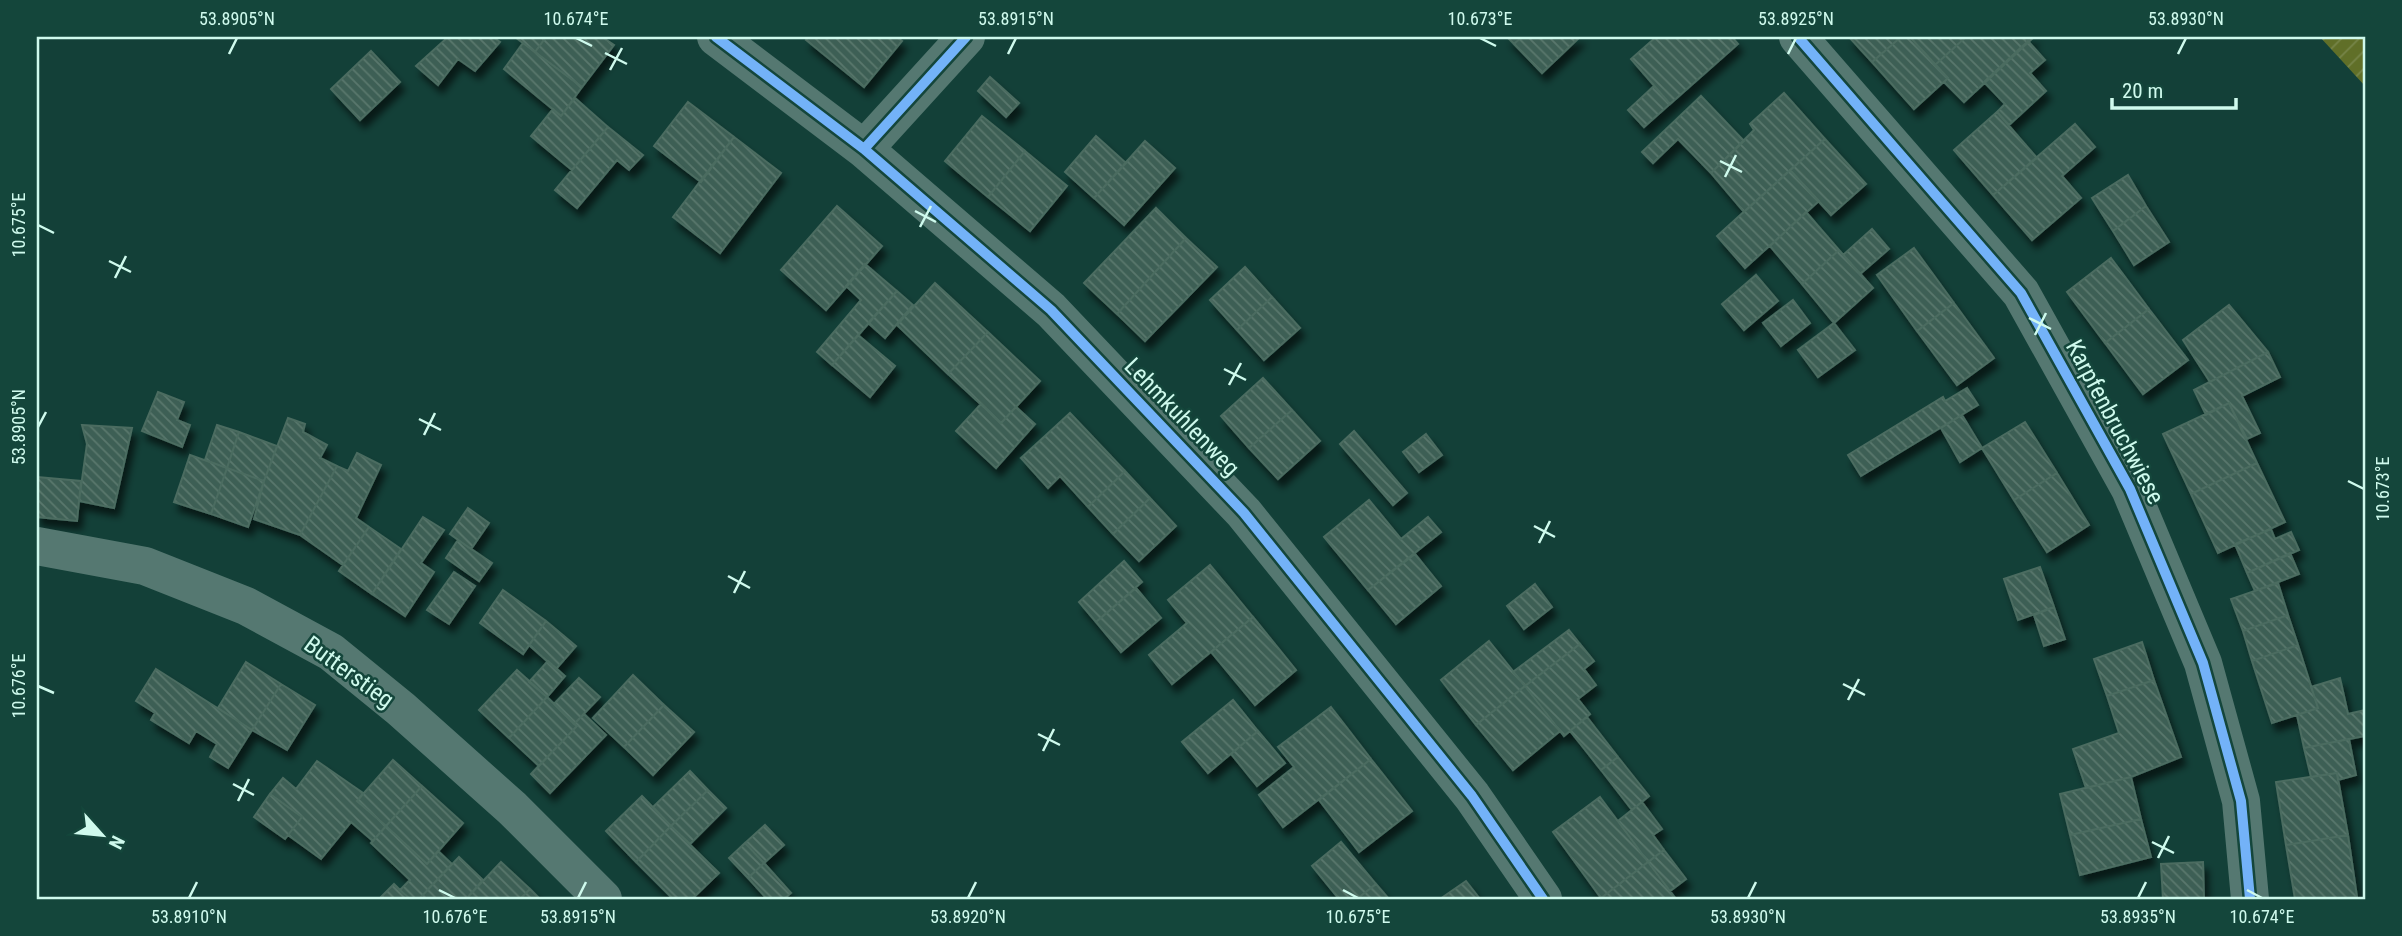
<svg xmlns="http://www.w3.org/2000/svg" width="2402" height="936" viewBox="0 0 2402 936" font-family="'Roboto Condensed',sans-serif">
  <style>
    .garden { fill: url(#garden-furrows) }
    .building { fill: url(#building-back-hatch); stroke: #4b6c61; stroke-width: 2; filter: url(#shadow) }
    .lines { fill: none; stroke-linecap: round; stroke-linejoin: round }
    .minor { stroke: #557871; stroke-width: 38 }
    .cycleway-casing { stroke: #14463b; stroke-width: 15 }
    .cycleway { stroke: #73b2f8; stroke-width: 10 }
    .ticks { fill: none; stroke: #cffaed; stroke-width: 2.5 }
    .labels { text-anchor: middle; stroke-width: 5; stroke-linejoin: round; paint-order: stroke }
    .street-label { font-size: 24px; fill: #cffaed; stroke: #14463b }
    .neatline { fill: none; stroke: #cffaed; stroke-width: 2.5 }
    .ticks-label { font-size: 18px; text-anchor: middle; fill: #cffaed }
  </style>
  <defs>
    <pattern id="garden-furrows" width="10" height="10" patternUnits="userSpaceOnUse" patternTransform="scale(1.75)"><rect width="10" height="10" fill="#606f28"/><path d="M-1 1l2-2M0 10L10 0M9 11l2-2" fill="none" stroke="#768448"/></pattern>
    <pattern id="building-back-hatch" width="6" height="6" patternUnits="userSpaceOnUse" patternTransform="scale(1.75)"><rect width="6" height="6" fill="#3e5f54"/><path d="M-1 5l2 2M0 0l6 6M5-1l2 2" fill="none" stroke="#59776d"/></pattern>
    <filter id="shadow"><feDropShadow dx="4.5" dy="8" stdDeviation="3.5" flood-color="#0009"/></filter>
  </defs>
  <rect width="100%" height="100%" fill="#134038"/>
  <path class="garden" d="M2320 37H2365V86Z"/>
  <path class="building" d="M448 37H493L500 42 475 71 458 59 438 85 416 66Z
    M515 37H546L535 52Z
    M546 37H602L614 45 582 87 535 52Z
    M809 37H896L902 41 864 87 806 40Z
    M1507 37H1522L1514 44Z
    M1522 37H1580L1542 73 1514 44Z
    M1656 37H1732L1738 44 1670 104 1631 59Z
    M1849 37H1901L1872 62Z
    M1901 37H1910L1948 78 1914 109 1872 62Z
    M1910 37H1966L1935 65Z
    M1966 37H2034L1964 102 1944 82 1948 78 1935 65Z
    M2028 41 2045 60 2030 73 2046 91 2009 125 1997 112 2005 104 1984 82Z
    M523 43 582 87 561 116 504 69Z
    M371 51 400 82 360 120 331 89Z
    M990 77 1019 103 1006 117 978 91Z
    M1654 86 1670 104 1644 127 1628 110Z
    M1784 93 1825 139 1744 212 1711 173 1754 130 1750 124Z
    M1701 96 1744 141 1711 173 1678 139 1653 163 1642 152Z
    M575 98 608 127 572 170 531 136 553 109 561 116Z
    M688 102 734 137 701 182 654 146Z
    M1997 112 2037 158 1993 195 1954 150Z
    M982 116 1025 151 988 197 945 161Z
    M2075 124 2095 147 2062 176 2081 198 2032 240 1993 195Z
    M608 127 643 155 629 170 617 160 577 208 555 190Z
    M1096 136 1126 163 1094 198 1065 172Z
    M734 137 781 173 720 253 673 217Z
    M1825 139 1866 184 1831 215 1790 170Z
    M1145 141 1175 168 1124 225 1094 198Z
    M1025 151 1067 186 1030 231 988 197Z
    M1790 170 1819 201 1745 268 1717 236Z
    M2128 175 2146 206 2113 231 2092 198Z
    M837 206 882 246 826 310 781 270Z
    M2146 206 2169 242 2134 265 2113 231Z
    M1156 208 1186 238 1117 314 1084 283Z
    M1806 212 1839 250 1802 284 1770 246Z
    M1872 229 1889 249 1860 274 1843 255Z
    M1186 238 1217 267 1145 341 1117 314Z
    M1914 248 1954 303 1917 331 1877 275Z
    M1839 250 1873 288 1834 323 1802 284Z
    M2111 258 2149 309 2105 343 2067 292Z
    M865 264 897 291 832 365 817 352 861 300 846 286Z
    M1245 267 1272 297 1237 330 1210 300Z
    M1756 275 1778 301 1744 330 1722 304Z
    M935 283 988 332 948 374 897 325Z
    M897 291 913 305 885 338 868 323Z
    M1272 297 1300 328 1264 360 1237 330Z
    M1793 300 1810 323 1781 346 1763 323Z
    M1954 303 1994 358 1957 385 1917 331Z
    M2229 305 2268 352 2210 382 2183 340Z
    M2149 309 2188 360 2143 394 2105 343Z
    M1834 323 1855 350 1818 377 1798 350Z
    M988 332 1040 381 1001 423 948 374Z
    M858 335 895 366 870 397 832 365Z
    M2268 352 2280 377 2242 396 2260 433 2247 439 2229 403 2206 415 2194 390Z
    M1263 378 1292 410 1249 448 1221 416Z
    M1967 388 1978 405 1861 476 1848 455 1943 397 1945 401Z
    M158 392 184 402 177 420 190 425 182 447 142 431Z
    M2229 403 2257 463 2191 494 2163 434Z
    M981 404 1001 423 1016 407 1035 424 996 468 956 431Z
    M1292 410 1320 441 1278 479 1249 448Z
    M1070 413 1125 471 1088 507 1060 476 1048 488 1021 458Z
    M1962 415 1982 448 1960 462 1941 428Z
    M288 418 305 424 303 432 327 445 320 458 337 466 300 535 254 519 264 481Z
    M2025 422 2057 473 2014 500 1982 448Z
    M82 425 132 428 114 508 79 501 87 444Z
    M217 425 239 432 227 468 205 460Z
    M1354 431 1407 493 1393 505 1340 444Z
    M239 432 277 446 264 481 227 468Z
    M1426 434 1442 455 1419 472 1403 452Z
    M357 453 381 465 356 518 369 527 343 565 300 535 337 466 348 471Z
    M190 455 227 468 211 514 174 502Z
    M2257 463 2285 522 2218 553 2191 494Z
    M227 468 264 481 248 527 211 514Z
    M1125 471 1150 498 1113 534 1088 507Z
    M2057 473 2089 525 2047 552 2014 500Z
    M37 477 81 481 77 521 37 517Z
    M1150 498 1176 526 1139 561 1113 534Z
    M1369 500 1401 539 1428 517 1441 532 1368 590 1324 537Z
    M468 508 489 523 471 549 450 534Z
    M423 517 444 530 421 563 434 572 405 616 372 594Z
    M369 527 401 549 372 594 339 571Z
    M2271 529 2275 539 2291 532 2299 550 2247 573 2235 544Z
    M458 540 492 563 479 581 446 558Z
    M2290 553 2299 574 2255 591 2247 573Z
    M1415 554 1441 586 1396 624 1368 590Z
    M1124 561 1142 582 1096 622 1079 602Z
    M1210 565 1253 617 1172 684 1149 655 1187 623 1168 600Z
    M2040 567 2054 607 2018 620 2004 579Z
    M454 572 475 586 449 624 427 610Z
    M2278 583 2288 615 2243 631 2231 599Z
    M1535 584 1552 607 1524 629 1507 606Z
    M1136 588 1161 618 1121 652 1096 622Z
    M503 590 546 621 523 654 480 623Z
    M2054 607 2065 639 2044 646 2034 615Z
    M2288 615 2298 645 2252 661 2243 631Z
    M1253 617 1296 670 1255 705 1211 652Z
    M546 621 576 646 556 669 529 645Z
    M1569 630 1580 644 1525 686 1513 672Z
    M1489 641 1525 686 1476 725 1441 680Z
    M2142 642 2154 680 2107 696 2094 659Z
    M1580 644 1594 661 1584 669 1596 685 1578 699 1590 714 1564 736 1525 686Z
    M2298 645 2318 708 2272 723 2252 661Z
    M548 661 565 676 547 697 529 682Z
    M246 662 281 684 252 730 218 708Z
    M156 669 252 730 228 768 210 757 217 744 196 731 189 743 151 720 155 713 136 701Z
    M517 670 547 697 509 738 479 710Z
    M633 675 664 705 624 747 593 718Z
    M579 678 600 697 574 724 554 704Z
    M2340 678 2348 714 2365 710V736L2304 748 2297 715 2318 708 2311 687Z
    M2154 680 2181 757 2131 777 2086 788 2073 749 2119 733 2107 696Z
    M281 684 315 705 287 750 252 730Z
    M1525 686 1560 731 1513 770 1476 725Z
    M547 697 577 726 539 766 509 738Z
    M1233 700 1258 731 1208 773 1182 742Z
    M664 705 694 732 653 775 624 747Z
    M1331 707 1371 759 1283 827 1259 795 1294 767 1278 747Z
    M584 714 606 735 550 793 531 774 577 726 574 724Z
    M1587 717 1618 757 1601 770 1570 731Z
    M1258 731 1285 763 1257 786 1231 754Z
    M2349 739 2356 775 2338 780 2337 773 2311 777 2304 748Z
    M1618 757 1649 796 1632 810 1601 770Z
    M1371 759 1412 811 1359 852 1319 800Z
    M393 760 422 786 386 826 357 801Z
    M317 761 363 793 357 801 386 826 373 841 351 822 321 859 288 835 302 817 270 794 283 778 296 789Z
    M690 771 708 790 671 826 653 807Z
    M2337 773 2348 835 2286 845 2276 782Z
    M2131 777 2141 819 2070 835 2060 794Z
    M422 786 463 823 427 864 386 826Z
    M708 790 726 808 690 844 671 826Z
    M270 794 302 817 285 839 254 817Z
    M642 796 671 826 636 862 606 831Z
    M1600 797 1648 862 1601 898 1553 832Z
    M1642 802 1662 829 1653 835 1664 850 1648 862 1618 821Z
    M2141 819 2151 857 2080 875 2070 835Z
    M765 825 784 845 764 863 745 843Z
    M386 826 427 864 438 851 452 864 419 899H410L400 890 410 880 371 843Z
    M671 826 719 873 692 899H673L636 862Z
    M2348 835 2357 897 2342 899H2295L2286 845Z
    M1341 842 1376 884 1357 899H1339L1312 866Z
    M745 843 764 863 748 878 729 858Z
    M1664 850 1686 879 1670 891 1648 862Z
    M459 857 483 880 466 899H419Z
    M501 862 530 889 520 899H466Z
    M1648 862 1676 899H1602L1601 898Z
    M2203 862 2204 899H2163L2161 864Z
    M764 863 791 893 784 899H767L748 878Z
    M1466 881 1480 899H1440Z
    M394 884 400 890 410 899H379Z
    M1376 884 1389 899H1357Z
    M530 889 540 899H520Z"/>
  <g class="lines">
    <path class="minor" d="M716 37 864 149 1051 310 1244 513 1472 796 1543 899
      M1798 37 2021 293 2130 489 2203 663 2241 801 2250 899
      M864 149 966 37
      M37 546 145 566 246 606 331 652 401 709 512 808 603 899"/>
    <defs>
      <path id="cycleway" d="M716 37 864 149 1051 310 1244 513 1472 796 1543 899
        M1798 37 2021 293 2130 489 2203 663 2241 801 2250 899
        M864 149 966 37"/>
    </defs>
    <use href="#cycleway" class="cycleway-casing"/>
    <use href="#cycleway" class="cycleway"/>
  </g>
  <path class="ticks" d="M576 38 592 46M1480 38 1496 46M605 53 627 64M229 54 237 38M1008 54 1016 38M1788 54 1796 38M2178 54 2186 38M610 70 622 48M1720 161 1742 172M1725 177 1736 155M915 211 936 222M38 225 54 233M920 227 931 206M109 261 131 272M115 278 126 256M2029 318 2051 329M2035 335 2046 313M1224 369 1246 380M1229 385 1241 363M419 419 441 430M38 427 46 412M424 435 435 413M2348 481 2364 489M1534 526 1555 537M1539 543 1550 521M728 576 750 588M734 593 745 571M1843 684 1865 695M38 686 54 693M1848 700 1859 679M1038 734 1060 745M1043 751 1054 729M233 784 254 795M238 801 249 779M2152 842 2174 853M2158 858 2169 836M439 890 455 898M1343 890 1358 898M2247 890 2262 898M189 898 197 882M578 898 586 882M968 898 976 882M1748 898 1756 882M2138 898 2146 882"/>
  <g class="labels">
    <g class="street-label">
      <text transform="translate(1182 417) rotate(46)" y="8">Lehmkuhlenweg</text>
      <text transform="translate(2115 422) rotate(62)" y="8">Karpfenbruchwiese</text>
      <text transform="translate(349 672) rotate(36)" y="8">Butterstieg</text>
    </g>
  </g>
  <rect width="2402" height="936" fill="none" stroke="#14463b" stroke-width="77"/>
  <g transform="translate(102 835) rotate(117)" stroke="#14463b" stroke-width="5" paint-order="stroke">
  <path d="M0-5L12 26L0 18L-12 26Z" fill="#cffaed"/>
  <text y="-10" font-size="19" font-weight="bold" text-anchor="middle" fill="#cffaed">N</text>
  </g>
  <path d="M2112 98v10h124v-10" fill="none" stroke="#cffaed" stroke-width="3.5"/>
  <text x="2122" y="98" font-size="21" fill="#cffaed" stroke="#14463b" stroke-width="5" paint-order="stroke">20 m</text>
  <rect x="38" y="38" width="2326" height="860" class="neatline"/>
  <g class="ticks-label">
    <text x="237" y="25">53.8905°N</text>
    <text x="576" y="25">10.674°E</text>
    <text x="1016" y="25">53.8915°N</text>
    <text x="1480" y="25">10.673°E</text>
    <text x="1796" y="25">53.8925°N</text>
    <text x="2186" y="25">53.8930°N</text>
    <text transform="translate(19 225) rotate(-90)" y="6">10.675°E</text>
    <text transform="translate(19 427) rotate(-90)" y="6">53.8905°N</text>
    <text transform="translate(2383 489) rotate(-90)" y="6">10.673°E</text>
    <text transform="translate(19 686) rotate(-90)" y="6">10.676°E</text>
    <text x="189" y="923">53.8910°N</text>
    <text x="455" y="923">10.676°E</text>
    <text x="578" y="923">53.8915°N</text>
    <text x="968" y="923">53.8920°N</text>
    <text x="1358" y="923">10.675°E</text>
    <text x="1748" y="923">53.8930°N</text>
    <text x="2138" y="923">53.8935°N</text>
    <text x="2262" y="923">10.674°E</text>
  </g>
</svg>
